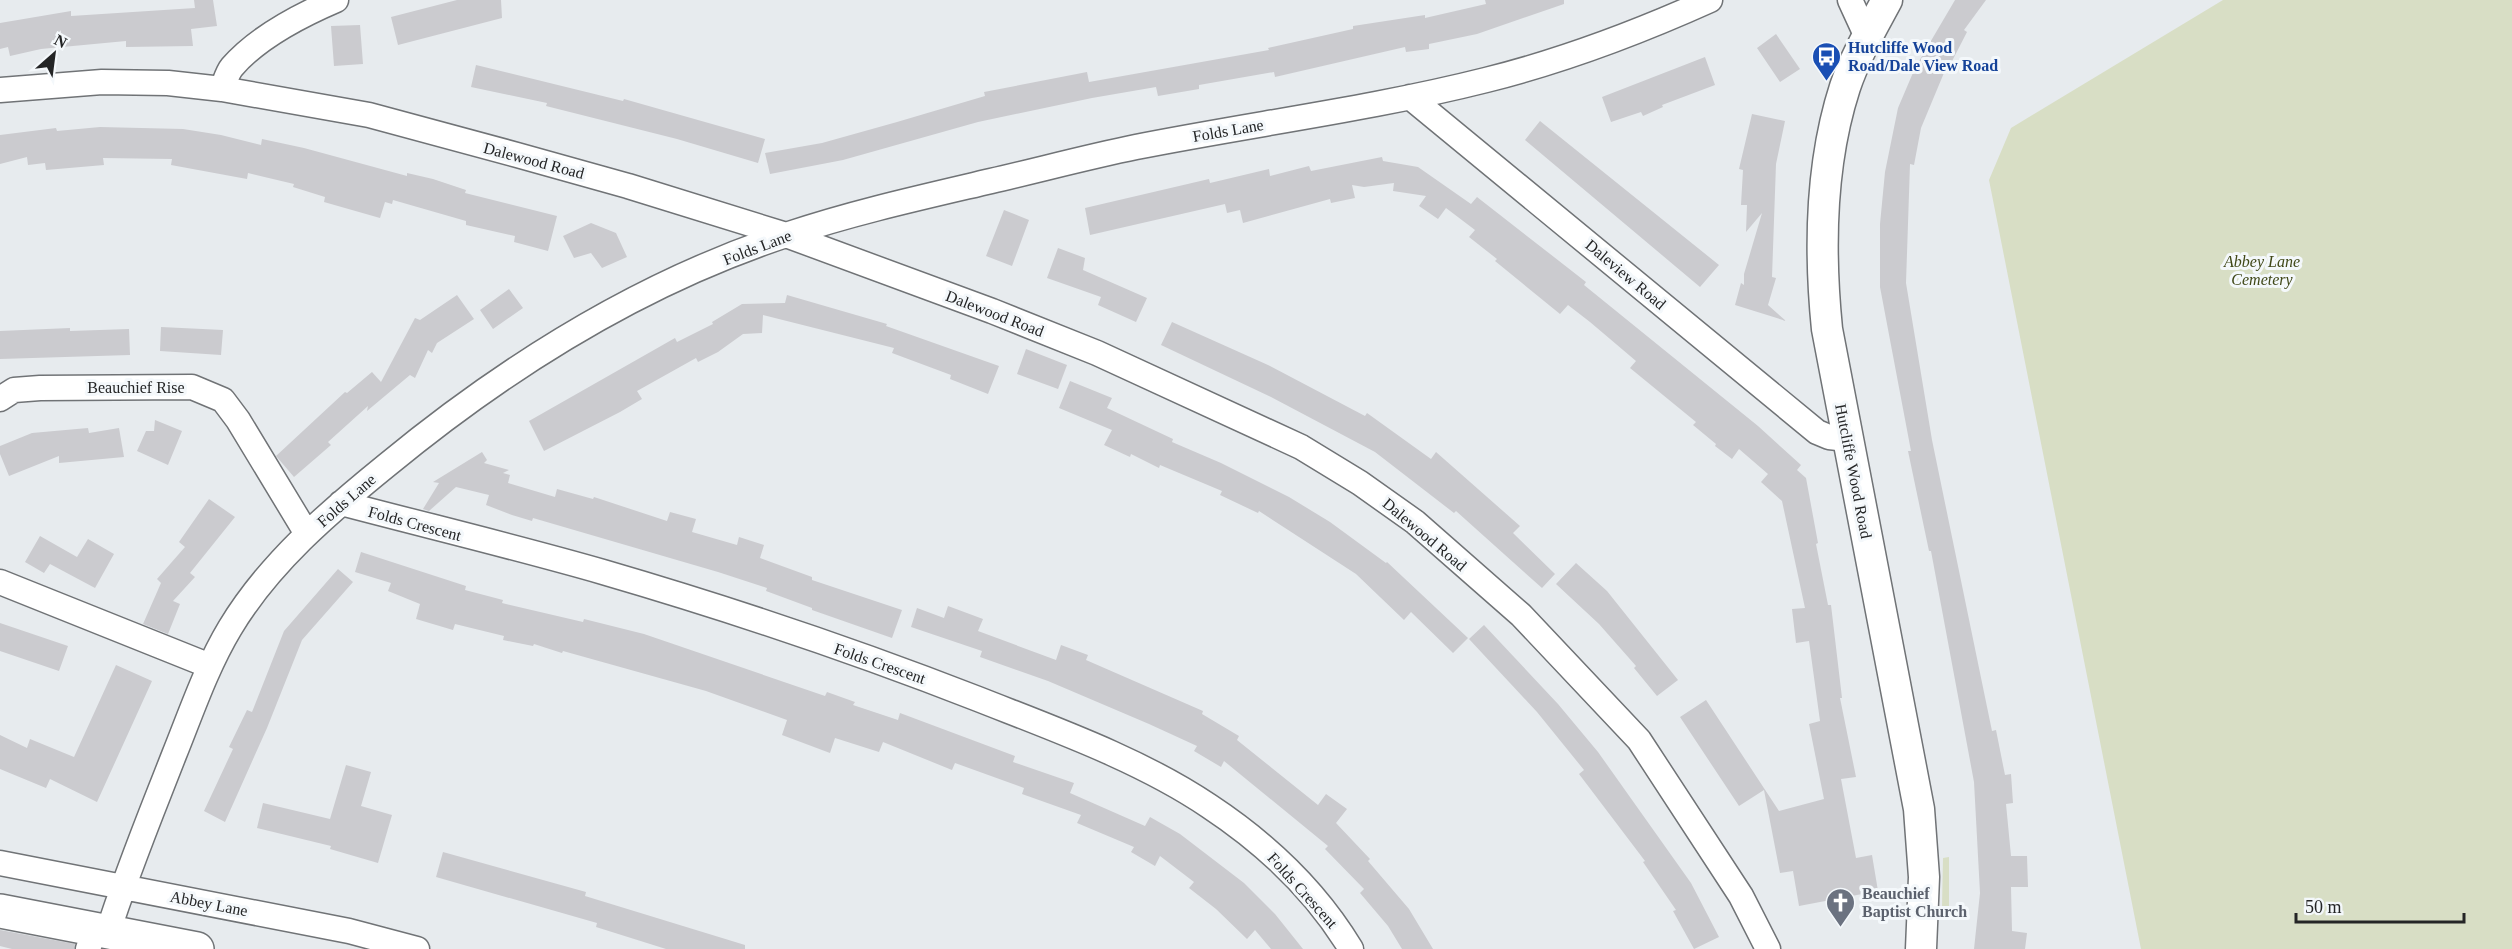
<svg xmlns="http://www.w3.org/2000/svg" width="2512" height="949" viewBox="0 0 2512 949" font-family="'Times New Roman',serif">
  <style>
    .green { fill: #d8dec5 }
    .building { fill: #cbcbcf }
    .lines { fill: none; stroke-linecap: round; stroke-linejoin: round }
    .minor-casing { stroke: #707376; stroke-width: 27 }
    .tertiary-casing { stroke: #707376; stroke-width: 33 }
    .secondary-casing { stroke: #707376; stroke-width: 36 }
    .minor { stroke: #fff; stroke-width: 24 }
    .tertiary { stroke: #fff; stroke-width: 30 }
    .secondary { stroke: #fff; stroke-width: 33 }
    .labels { text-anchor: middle; stroke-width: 6; stroke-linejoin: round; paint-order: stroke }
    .transit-label { font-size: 16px; font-weight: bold; fill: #164399; stroke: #f4f8fb; text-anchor: start }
    .street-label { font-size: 16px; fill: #242526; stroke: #f4f8fb }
    .park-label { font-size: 16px; font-style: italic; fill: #404818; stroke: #f4f8fb }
    .worship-label { font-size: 16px; font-weight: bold; fill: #5b616d; stroke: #f4f8fb; text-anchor: start }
  </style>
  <rect width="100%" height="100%" fill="#e7ebee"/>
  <path class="green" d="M2223 0H2512V949H2141L1989 180 2011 128Z
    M1949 857V909L1942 907 1943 858Z"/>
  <path class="building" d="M194 0H213L217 26 191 29 193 46 126 47V41L41 49 10 56 8 47 0 49V23L71 11V16L195 8Z
    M457 0H501L502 18 398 45 391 17Z
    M1485 0H1564V4L1477 34 1429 44V49L1406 52 1405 47 1275 77 1274 72 1199 85V89L1158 96 1156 87 1092 98 978 122 843 160 770 174 765 153 822 143 897 122 985 96 984 92 1087 72 1089 82 1269 50 1268 48 1353 29V26L1425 15V18L1486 4Z
    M1955 0H1986L1964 30 1967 32 1948 69 1946 68 1921 128 1914 165 1910 164 1906 283 1932 440 1992 731 1996 730 2005 775 2011 774 2013 803 2006 804 2011 856H2027L2028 887H2011L2012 931 2027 933 2025 949H1974L1980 893 1974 782 1931 551H1929L1908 451H1911L1880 287V224L1885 172 1898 108 1915 68Z
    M360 25 363 64 334 66 331 26Z
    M1776 34 1800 69 1780 82 1757 48Z
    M1705 57 1715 85 1662 105 1663 107 1643 116 1641 112 1611 122 1602 97Z
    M476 65 623 101 624 99 765 139 758 163 677 139 546 106 547 103 471 87Z
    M1752 114 1785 121 1776 164 1772 277 1776 278 1768 305 1786 321 1735 305 1741 283 1744 285V274L1762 213 1746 232 1747 205H1741L1743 170 1739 169Z
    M1540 121 1719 265 1700 287 1525 140Z
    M100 127 183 129 221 135 261 145 262 139 304 148 407 176V173L433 179 466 190 465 193 557 216 548 251 514 242 515 236 466 225V221L393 200 392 204 385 202 380 218 324 202 325 197 293 187 294 184 248 173 247 179 171 165 172 159 103 158 104 165 46 170 45 163 28 165 27 157 0 164V135L56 128 57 131Z
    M1382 157 1383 161 1418 167 1471 204 1477 197 1586 282 1584 285 1758 426 1801 465 1797 470 1806 478 1818 543 1816 544 1828 605H1831L1842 698H1840L1856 777 1841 779 1856 858 1872 855 1878 891 1799 906 1793 871 1780 873 1764 790 1739 806 1680 717 1706 700 1779 811 1824 799 1809 724 1820 721 1809 641 1796 643 1792 609 1805 608 1782 501 1761 482 1768 474 1739 449 1732 459 1715 446 1716 444 1693 425 1696 422 1630 368 1636 361 1590 322 1568 305 1560 314 1495 261 1497 259 1469 237 1475 230 1446 208 1438 219 1419 206 1426 196 1393 191 1394 183 1364 187 1352 185 1355 198 1331 203 1330 199 1243 223 1240 210 1227 213 1225 204 1090 235 1085 208 1209 179 1210 183 1269 169 1270 176 1309 166 1311 171Z
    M1004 210 1029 220 1012 266 986 256Z
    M591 223 616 233 627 257 602 268 591 253 574 258 563 236Z
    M1058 248 1085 258 1083 270 1147 298 1136 322 1098 305 1101 297 1047 278Z
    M509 289 523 308 493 329 480 310Z
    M457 295 474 319 437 343 432 353 428 350 415 378 410 375 367 411 368 406 328 442 331 445 294 477 276 456 345 392 347 393 372 372 381 382 415 318 420 320Z
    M787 295 887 324 886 326 999 366 988 394 950 379 951 375 892 353 894 348 763 315 762 333 743 334 718 352 698 362 696 358 637 391 642 399 620 412 544 451 529 421 675 338 677 342 713 324 712 322 742 304 785 303Z
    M1172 322 1268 365 1365 416 1367 413 1431 459 1436 452 1520 526 1513 533 1555 574 1542 588 1456 511 1454 513 1375 452 1271 397 1161 345Z
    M161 327 223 330 221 355 160 351Z
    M70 328V331L129 329 130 355 0 359V331Z
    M1026 349 1067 365 1058 389 1017 374Z
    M1070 381 1112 398 1107 408 1173 439 1172 442 1221 463 1289 497 1330 522 1386 563 1387 562 1468 638 1453 653 1411 612 1404 620 1356 574 1259 511 1258 513 1220 495 1222 491 1160 465 1159 468 1131 454 1130 457 1104 445 1112 430 1059 408Z
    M155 420 182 431 168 465 137 451 146 431H154Z
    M88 428 89 433 119 428 124 457 59 463V456L9 476 0 454V446L32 433Z
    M482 452 487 460 484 463 509 470 503 473 510 475 508 483 555 497 557 489 593 499 594 497 667 521 670 512 696 519 692 532 737 545 739 537 764 545 760 558 812 577V580L902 610 892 638 812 610V608L766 591 767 588 718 572 533 518 532 521 512 515 486 505 489 495 456 487 429 511 423 509 439 483 433 482Z
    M209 499 235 517 190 573 195 577 173 601 180 604 168 634 143 624 161 583 157 579 185 547 179 542Z
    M40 536 77 557 88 539 114 554 95 588 50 564 44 573 25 562Z
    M361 552 466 586 465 590 503 600 502 603 583 622 584 619 644 634 825 696 827 692 855 702 853 705 898 720 900 713 1015 756 1013 762 1074 783 1070 793 1145 826 1150 817 1180 834 1244 883 1275 914 1303 949H1271L1255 930 1247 939 1216 909 1189 888 1194 882 1160 856 1155 866 1131 852 1134 847 1077 823 1081 815 1022 794 1024 788 955 763 952 770 883 742 879 752 835 738 830 753 782 735 787 720 706 691 563 651 562 653 534 644 533 646 503 640 504 636 455 624 453 630 416 619 420 604 388 591 391 583 355 572Z
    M1576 563 1607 591 1678 680 1657 696 1634 668 1636 666 1599 624 1556 584Z
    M338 569 353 582 302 640 267 728 225 822 204 811 233 749 229 747 247 710 252 712 284 631Z
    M948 606 983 619 978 631 1056 660 1061 645 1088 655 1086 660 1203 711 1202 714 1239 736 1237 740 1318 805 1326 794 1347 809 1336 823 1370 859 1368 861 1409 909 1433 949H1402L1388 926 1360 893 1364 889 1325 849 1328 846 1224 761 1221 767 1194 751 1197 746 1149 724 1048 681 980 657 982 651 911 627 917 608 944 618Z
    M0 623 68 646 59 671 0 651Z
    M1484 625 1558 704 1598 752 1691 883 1719 937 1694 949 1673 911 1676 910 1643 862 1645 861 1579 774 1584 770 1537 712 1469 639Z
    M116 665 152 681 97 802 50 779 46 788 0 769V735L27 748 30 739 74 757Z
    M346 765 371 772 361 806 392 815 378 863 330 849 331 846 257 828 263 803 330 819Z
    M443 852 586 892 585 896 745 945V949H666L596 927 597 923 436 877Z
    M0 930 75 944 74 949H12L0 946Z"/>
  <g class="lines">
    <defs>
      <path id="minor" d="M1850 0 1867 37
        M222 89C225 82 227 73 232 67 257 38 301 15 336 0
        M0 90 102 82 168 83 222 89 369 115 517 155 628 186 786 235 992 311 1097 353 1301 447 1360 483 1415 522 1521 615 1639 740 1741 896 1768 949
        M1410 97 1817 432 1829 437 1847 439
        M0 399 14 390 40 388 192 387 223 400 238 420 307 534
        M341 503C428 526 516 547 603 572 730 609 855 651 978 699 1054 729 1141 760 1209 806 1265 843 1316 891 1351 949
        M0 582 210 666
        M0 863 349 931 417 949
        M108 932C127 872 151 814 174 755 191 713 206 668 230 628 269 563 329 512 387 465 506 367 642 282 789 234 855 212 923 197 991 181 1039 170 1087 157 1136 147 1252 124 1371 109 1486 80 1562 61 1639 32 1710 0
        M88 949 95 929"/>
      <path id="tertiary" d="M1887 0C1872 28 1855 57 1845 87 1820 164 1819 249 1827 329L1919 809 1924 877 1921 949"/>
      <path id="secondary" d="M0 911 197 949"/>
    </defs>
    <use href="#minor" class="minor-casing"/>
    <use href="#tertiary" class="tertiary-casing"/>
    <use href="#secondary" class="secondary-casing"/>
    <use href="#minor" class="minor"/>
    <use href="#tertiary" class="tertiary"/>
    <use href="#secondary" class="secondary"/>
  </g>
  <defs>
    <symbol id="bus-pin" viewBox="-11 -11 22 30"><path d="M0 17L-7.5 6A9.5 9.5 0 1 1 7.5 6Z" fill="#1a4fb4" stroke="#f4f8fb"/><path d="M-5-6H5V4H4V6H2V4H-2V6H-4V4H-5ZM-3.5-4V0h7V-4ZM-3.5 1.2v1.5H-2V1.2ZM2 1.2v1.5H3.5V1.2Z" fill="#fff"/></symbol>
    <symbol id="church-pin" viewBox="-11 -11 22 30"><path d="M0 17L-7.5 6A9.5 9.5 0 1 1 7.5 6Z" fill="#6b7280" stroke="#f4f8fb"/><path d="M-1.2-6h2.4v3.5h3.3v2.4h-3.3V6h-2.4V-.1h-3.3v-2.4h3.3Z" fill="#fff"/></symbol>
  </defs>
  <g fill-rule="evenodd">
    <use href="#bus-pin" x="1810" y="40" width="33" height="45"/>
    <use href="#church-pin" x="1824" y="886" width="33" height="45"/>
  </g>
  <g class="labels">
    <g class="transit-label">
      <text x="1848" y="53">Hutcliffe Wood<tspan x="1848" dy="18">Road/Dale View Road</tspan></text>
    </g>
    <g class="street-label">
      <text transform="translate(1228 130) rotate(-10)" y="6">Folds Lane</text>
      <text transform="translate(534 160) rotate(15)" y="6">Dalewood Road</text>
      <text transform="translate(757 247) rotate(-21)" y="6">Folds Lane</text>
      <text transform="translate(1626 274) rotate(40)" y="6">Daleview Road</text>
      <text transform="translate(995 313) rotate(21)" y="6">Dalewood Road</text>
      <text x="136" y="393">Beauchief Rise</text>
      <text transform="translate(1854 471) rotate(79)" y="6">Hutcliffe Wood Road</text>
      <text transform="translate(346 500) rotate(-41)" y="6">Folds Lane</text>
      <text transform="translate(415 523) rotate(15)" y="6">Folds Crescent</text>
      <text transform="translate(1425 534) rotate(40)" y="6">Dalewood Road</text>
      <text transform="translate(880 663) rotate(19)" y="6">Folds Crescent</text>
      <text transform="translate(1303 890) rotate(48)" y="6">Folds Crescent</text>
      <text transform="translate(209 903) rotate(11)" y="6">Abbey Lane</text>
    </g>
    <g class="park-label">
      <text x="2262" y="267">Abbey Lane<tspan x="2262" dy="18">Cemetery</tspan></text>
    </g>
    <g class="worship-label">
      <text x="1862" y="899">Beauchief<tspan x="1862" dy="18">Baptist Church</tspan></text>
    </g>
  </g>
  <g transform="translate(54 54) rotate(28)" stroke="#f4f8fb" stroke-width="4.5" paint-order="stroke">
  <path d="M0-4.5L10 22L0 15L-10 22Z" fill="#242526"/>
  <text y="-9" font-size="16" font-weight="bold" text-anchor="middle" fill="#242526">N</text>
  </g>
  <path d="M2296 913v9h168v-9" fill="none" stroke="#242526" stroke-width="3"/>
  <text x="2305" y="913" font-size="18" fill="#242526" stroke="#f4f8fb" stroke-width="4.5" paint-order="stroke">50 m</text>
</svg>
